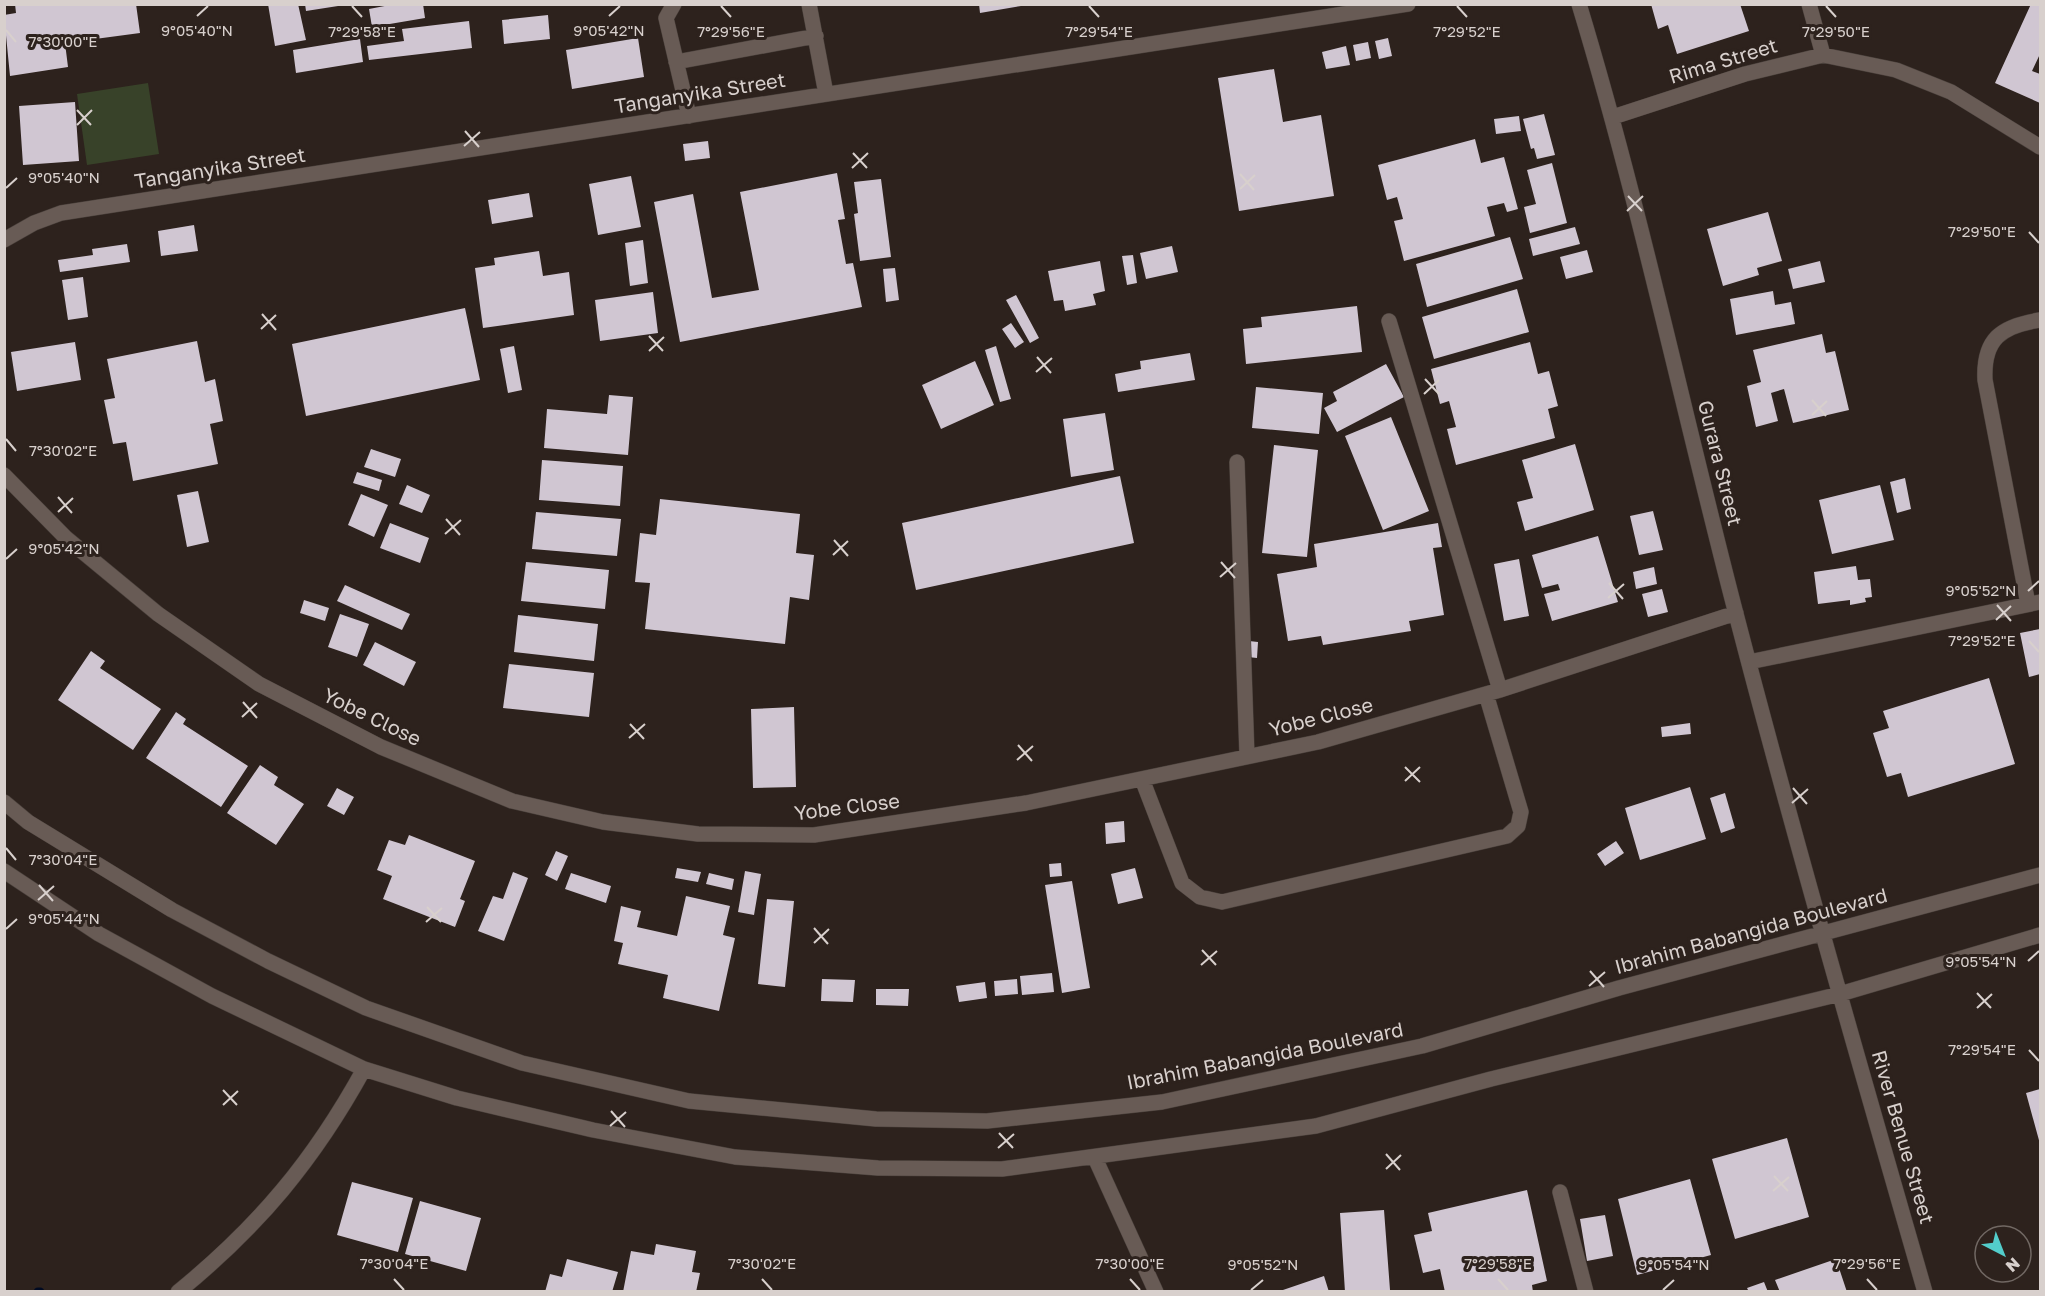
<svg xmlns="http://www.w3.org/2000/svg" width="2045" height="1296" viewBox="0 0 2045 1296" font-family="'Golos Text',sans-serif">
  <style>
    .pitch { fill: #384229 }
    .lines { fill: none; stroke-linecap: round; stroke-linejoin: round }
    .stream { stroke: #000a22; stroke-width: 9 }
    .building { fill: #d0c6d2 }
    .minor-casing { stroke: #483f3a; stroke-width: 16 }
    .minor { stroke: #685b55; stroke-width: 15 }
    .ticks { fill: none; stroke: #d8d0cd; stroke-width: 2 }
    .labels { text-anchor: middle; stroke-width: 6; stroke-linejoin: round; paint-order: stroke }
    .street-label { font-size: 20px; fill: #d8d0cd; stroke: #2d221d }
    .ticks-label { font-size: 15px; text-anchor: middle; fill: #d8d0cd; stroke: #2d221d; stroke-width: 6; stroke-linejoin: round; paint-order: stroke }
  </style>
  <rect width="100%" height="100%" fill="#2d221d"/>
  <path class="pitch" d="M148 83 159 154 87 165 77 94Z"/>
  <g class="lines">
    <path class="stream" d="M38 1292H40"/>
  </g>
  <path class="building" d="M15 4H136L140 33 65 43 68 67 10 76 4 15 16 13Z
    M268 4H298L306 40 275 46Z
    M305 4H338V6L306 11Z
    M395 4H423L425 18 372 27 369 9Z
    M979 4H1021V6L980 13Z
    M1651 4H1740L1749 31 1677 54 1668 25 1658 29Z
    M2031 4H2040V54L2032 71 2040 74V103L1995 83Z
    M548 15 550 39 504 44 502 20Z
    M469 21 472 48 369 60 367 46 404 41 402 29Z
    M638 38 644 77 572 89 566 50Z
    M1388 38 1392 56 1379 59 1375 41Z
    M360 39 363 62 296 73 293 50Z
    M1368 42 1371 58 1356 61 1353 45Z
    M1346 46 1350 65 1326 69 1322 52Z
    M1274 69 1283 122 1321 115 1334 196 1239 211 1218 78Z
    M75 102 79 161 23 165 19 106Z
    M1544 114 1555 155 1537 159 1534 148 1531 149 1523 119Z
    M1519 116 1521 131 1496 134 1494 119Z
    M1475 139 1481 163 1504 157 1518 209 1507 212 1504 203 1487 207 1495 236 1404 261 1394 221 1403 219 1397 197 1387 200 1378 165Z
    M708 141 710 158 685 161 683 144Z
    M1552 163 1567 223 1530 233 1524 207 1536 204 1527 170Z
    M837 173 845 219 838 220 846 264 853 263 862 307 680 342 654 202 693 194 712 298 759 290 740 192Z
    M631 176 641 227 598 235 589 184Z
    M881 179 891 257 860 261 854 214 858 213 854 182Z
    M529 193 533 217 492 224 488 200Z
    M1768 212 1782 261 1757 268 1759 275 1723 286 1707 229Z
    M194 225 198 251 161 256 158 231Z
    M1575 227 1580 244 1533 256 1529 239Z
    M1510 237 1523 279 1427 307 1416 264Z
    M643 240 648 283 630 286 625 243Z
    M127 244 130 262 60 272 58 260 93 255 92 249Z
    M1172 246 1178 272 1146 279 1140 253Z
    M1587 250 1593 272 1566 279 1560 257Z
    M539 251 543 276 569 272 574 315 483 328 475 268 495 265 494 258Z
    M1133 255 1137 283 1127 285 1122 256Z
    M1100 261 1105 291 1093 294 1096 305 1065 311 1063 300 1054 301 1048 271Z
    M1820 261 1825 282 1793 289 1788 269Z
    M895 268 899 300 886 302 883 269Z
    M83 277 88 317 68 320 62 280Z
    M1517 289 1529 332 1434 359 1422 317Z
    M1773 291 1775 305 1791 302 1795 324 1736 335 1730 299Z
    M653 292 658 333 600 341 595 300Z
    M1016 295 1039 338 1030 343 1006 300Z
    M1357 306 1362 352 1246 364 1243 329 1262 327 1261 317Z
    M465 308 480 380 306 416 292 344Z
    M1011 323 1024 342 1015 348 1002 329Z
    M1822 334 1826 353 1835 351 1849 410 1793 423 1784 389 1771 393 1778 421 1756 427 1747 386 1761 382 1753 350Z
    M197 341 205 382 215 379 223 421 210 424 218 464 133 481 126 442 113 444 104 400 115 398 107 359Z
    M75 342 81 380 17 391 11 352Z
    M1530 342 1538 374 1549 371 1558 406 1548 409 1555 438 1456 465 1447 429 1456 427 1449 401 1440 404 1431 369Z
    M514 346 522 390 508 393 500 349Z
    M996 346 1011 399 1000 402 985 350Z
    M1190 353 1195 380 1118 392 1115 374 1141 369 1140 361Z
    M975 361 994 405 941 429 922 385Z
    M1386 364 1404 397 1337 432 1324 408 1337 401 1333 392Z
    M1256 387 1323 393 1319 434 1252 428Z
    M609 395 633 397 628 455 544 448 547 409 607 414Z
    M1105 413 1114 470 1071 477 1063 419Z
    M1391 417 1429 511 1383 530 1345 436Z
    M1575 444 1594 510 1525 531 1517 502 1533 498 1522 460Z
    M1274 445 1318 450 1307 557 1262 553Z
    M371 449 401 459 395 477 364 467Z
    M542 460 623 466 620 506 539 500Z
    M357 472 382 480 379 491 353 483Z
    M1120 476 1134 543 916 590 902 523Z
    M1905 478 1911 509 1897 513 1890 482Z
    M407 485 430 495 422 513 399 504Z
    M1880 485 1894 540 1832 554 1819 500Z
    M198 491 209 542 187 547 177 495Z
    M361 494 388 505 374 537 348 525Z
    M660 499 800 514 796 553 814 555 809 600 790 597 785 644 645 629 650 583 635 582 640 533 656 535Z
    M1653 511 1663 550 1639 555 1630 516Z
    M536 512 621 519 617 556 532 549Z
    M390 523 429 538 420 563 380 548Z
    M1438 523 1442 547 1433 548 1444 615 1409 621 1411 631 1323 645 1321 636 1288 641 1277 574 1317 567 1314 544Z
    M1598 536 1618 602 1552 621 1544 594 1560 590 1558 584 1542 588 1532 555Z
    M1519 559 1529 616 1504 621 1494 564Z
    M526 562 609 570 605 609 521 601Z
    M1856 566 1858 580 1870 579 1872 597 1865 598 1866 602 1850 605V600L1818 604 1814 572Z
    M1654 567 1657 584 1636 589 1633 572Z
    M345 585 410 614 402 630 337 601Z
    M1662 589 1668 612 1648 617 1642 594Z
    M304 600 329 608 325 621 300 613Z
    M340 614 369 624 357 657 328 647Z
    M518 615 598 624 594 661 514 652Z
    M2040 629V674L2029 677 2020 633Z
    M1249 641 1258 642 1257 658 1248 657Z
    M375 642 416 662 404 686 363 665Z
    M91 651 105 661 100 668 161 709 133 750 58 700Z
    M509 664 594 673 589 717 503 708Z
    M1989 678 2015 764 1908 797 1901 773 1887 777 1873 733 1889 728 1883 711Z
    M794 707 796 787 753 788 751 709Z
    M176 712 186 719 183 724 248 766 221 807 146 758Z
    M1690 723 1691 734 1662 737 1661 727Z
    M260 765 278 777 274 785 304 804 276 845 227 813Z
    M1690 787 1706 839 1640 860 1625 808Z
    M337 788 354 797 344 815 327 806Z
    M1725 793 1735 828 1721 833 1710 798Z
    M1124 821 1125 842 1106 844 1105 823Z
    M409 835 475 861 460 899 465 901 455 927 383 899 392 876 377 870 389 840 405 845Z
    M1616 841 1624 853 1605 866 1597 854Z
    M556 851 568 856 557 881 545 875Z
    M1061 863 1062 876 1050 877 1049 864Z
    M677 868 701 872 698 882 675 878Z
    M1135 868 1143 898 1118 904 1111 874Z
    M745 871 761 874 754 915 738 912Z
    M513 872 528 878 504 941 478 931 493 896 503 899Z
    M571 873 611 886 606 903 565 889Z
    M709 873 734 879 732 890 706 884Z
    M1072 881 1090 988 1062 993 1045 885Z
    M686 896 730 906 723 935 735 938 719 1011 663 998 668 975 618 964 623 943 614 941 621 906 641 911 637 927 677 936Z
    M767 899 794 901 785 987 758 984Z
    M1052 973 1054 992 1022 995 1020 976Z
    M822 979 855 980 853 1002 821 1001Z
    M1017 979 1018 994 995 996 994 981Z
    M985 982 987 998 959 1002 956 986Z
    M876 989H909L908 1006 876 1005Z
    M2040 1089V1144L2026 1093Z
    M1787 1138 1809 1217 1735 1239 1712 1159Z
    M1690 1179 1711 1255 1637 1275 1618 1199Z
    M352 1182 413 1198 398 1252 337 1235Z
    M1527 1190 1547 1281 1532 1285 1533 1292H1445L1440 1269 1423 1273 1414 1235 1432 1231 1428 1213Z
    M420 1201 481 1218 466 1271 405 1254Z
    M1384 1210 1390 1290 1345 1292 1340 1213Z
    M1605 1215 1613 1256 1587 1261 1580 1219Z
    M656 1244 696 1251 692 1272 700 1273 696 1292H623L631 1251 654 1255Z
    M567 1259 618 1272 612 1292H545L550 1274 562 1277Z
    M1836 1259 1847 1292H1780L1775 1280Z
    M1324 1276 1329 1292H1280V1291Z
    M1764 1282 1768 1292H1749L1747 1288Z"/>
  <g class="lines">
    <defs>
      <path id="minor" d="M674 4 666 18 689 116
        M809 4 826 94
        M1579 4C1640 205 1683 411 1736 614 1795 841 1860 1066 1925 1292
        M1809 4 1823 55
        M676 62 816 36
        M1613 117 1745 74 1823 55 1896 70 1951 92 2040 147
        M4 240 34 223 61 213 1408 4
        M1389 321 1500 690
        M1237 462 1247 756
        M4 475 66 538 158 614 259 684 381 747 512 801 603 822 698 834 814 835 1026 803 1318 742 1500 690 1736 613
        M2028 604 1985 380C1983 339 2001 326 2040 320
        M1749 662 2040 602
        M1142 779 1182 883 1200 897 1222 902 1507 836 1518 826 1521 812 1486 694
        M4 802 28 822 172 910 268 961 366 1008 522 1063 689 1101 876 1119 987 1121 1162 1102 1422 1046 1619 988 2040 875
        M4 871 99 934 212 996 364 1069 457 1098 593 1130 735 1157 878 1168 1002 1169 1316 1126 1491 1079 1840 994 2040 935
        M1095 1158 1156 1292
        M1560 1192 1586 1292
        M178 1292C259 1226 314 1160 364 1069"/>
    </defs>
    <use href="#minor" class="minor-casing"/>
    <use href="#minor" class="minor"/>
  </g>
  <path class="ticks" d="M352 6 362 17M721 6 731 17M1089 6 1099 17M1457 6 1467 17M1826 6 1836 17M197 16 208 6M609 16 620 6M6 30 16 42M77 110 91 125M77 125 92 110M465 131 479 147M464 146 480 132M853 153 867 168M852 168 868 153M1240 174 1254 190M6 188 17 178M1240 189 1255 175M1628 196 1642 211M1627 211 1643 196M2029 232 2039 243M262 314 276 330M261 329 276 315M649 336 663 351M649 351 664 337M1037 357 1051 373M1036 372 1052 358M1425 379 1439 394M1424 394 1439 380M1812 400 1826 416M1812 415 1827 401M6 439 16 451M58 497 72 513M58 512 73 498M446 519 460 535M445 534 461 520M834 540 848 556M833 555 848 541M6 559 17 549M1221 562 1235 578M1220 577 1236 563M1609 583 1623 599M2028 591 2039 581M1608 598 1624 584M1997 605 2011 621M1996 620 2011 606M2029 641 2039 652M243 702 257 718M242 717 257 703M630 724 644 739M629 738 645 724M1018 745 1032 761M1017 760 1033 746M1405 767 1420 782M1405 781 1420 767M1793 788 1807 804M1792 803 1808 789M6 848 16 860M39 885 53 901M38 900 54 886M427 907 441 922M426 922 442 908M814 928 828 944M6 929 17 919M814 943 829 929M1202 950 1216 965M2028 961 2039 951M1201 965 1217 951M1590 971 1604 987M1589 986 1605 972M1977 993 1991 1008M1977 1008 1992 994M2029 1050 2039 1061M223 1090 237 1105M223 1105 238 1091M611 1111 625 1127M610 1126 626 1112M999 1133 1013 1148M998 1148 1014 1134M1386 1154 1400 1170M1386 1169 1401 1155M1774 1176 1788 1191M1773 1191 1789 1177M394 1279 404 1290M762 1279 772 1290M1130 1279 1140 1290M1498 1279 1508 1290M1867 1279 1877 1290M1251 1290 1263 1280M1663 1290 1674 1280"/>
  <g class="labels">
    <g class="street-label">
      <text transform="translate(1723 61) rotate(-17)" y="7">Rima Street</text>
      <text transform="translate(700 93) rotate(-9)" y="7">Tanganyika Street</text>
      <text transform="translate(220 168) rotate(-9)" y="7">Tanganyika Street</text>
      <text transform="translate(1720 463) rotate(76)" y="7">Gurara Street</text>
      <text transform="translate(372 717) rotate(26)" y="7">Yobe Close</text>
      <text transform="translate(1321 717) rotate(-14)" y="7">Yobe Close</text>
      <text transform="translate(847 807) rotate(-7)" y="7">Yobe Close</text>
      <text transform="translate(1751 931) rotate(-15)" y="7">Ibrahim Babangida Boulevard</text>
      <text transform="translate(1265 1056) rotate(-11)" y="7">Ibrahim Babangida Boulevard</text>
      <text transform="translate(1903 1137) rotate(74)" y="7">River Benue Street</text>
    </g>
  </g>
  <g class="ticks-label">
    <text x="197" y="36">9°05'40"N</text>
    <text x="609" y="36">9°05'42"N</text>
    <text x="362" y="37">7°29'58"E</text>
    <text x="731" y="37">7°29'56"E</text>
    <text x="1099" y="37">7°29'54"E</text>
    <text x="1467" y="37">7°29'52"E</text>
    <text x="1836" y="37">7°29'50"E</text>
    <text x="63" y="47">7°30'00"E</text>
    <text x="64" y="183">9°05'40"N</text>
    <text x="1982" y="237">7°29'50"E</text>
    <text x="63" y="456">7°30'02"E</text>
    <text x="64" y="554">9°05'42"N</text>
    <text x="1981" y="596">9°05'52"N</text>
    <text x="1982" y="646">7°29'52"E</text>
    <text x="63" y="865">7°30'04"E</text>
    <text x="64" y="924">9°05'44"N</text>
    <text x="1981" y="967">9°05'54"N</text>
    <text x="1982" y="1055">7°29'54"E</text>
    <text x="394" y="1269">7°30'04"E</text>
    <text x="762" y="1269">7°30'02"E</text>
    <text x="1130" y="1269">7°30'00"E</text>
    <text x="1498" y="1269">7°29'58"E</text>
    <text x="1867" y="1269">7°29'56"E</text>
    <text x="1263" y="1270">9°05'52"N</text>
    <text x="1674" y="1270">9°05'54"N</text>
  </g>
  <rect width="2045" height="1296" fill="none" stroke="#d8d0cd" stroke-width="12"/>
  <g transform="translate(2003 1254) rotate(138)"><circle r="28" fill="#2d221d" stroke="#716863" stroke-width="1.5"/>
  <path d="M0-4.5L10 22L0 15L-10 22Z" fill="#53cdcb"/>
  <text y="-9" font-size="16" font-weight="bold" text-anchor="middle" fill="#d8d0cd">N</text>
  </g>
</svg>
